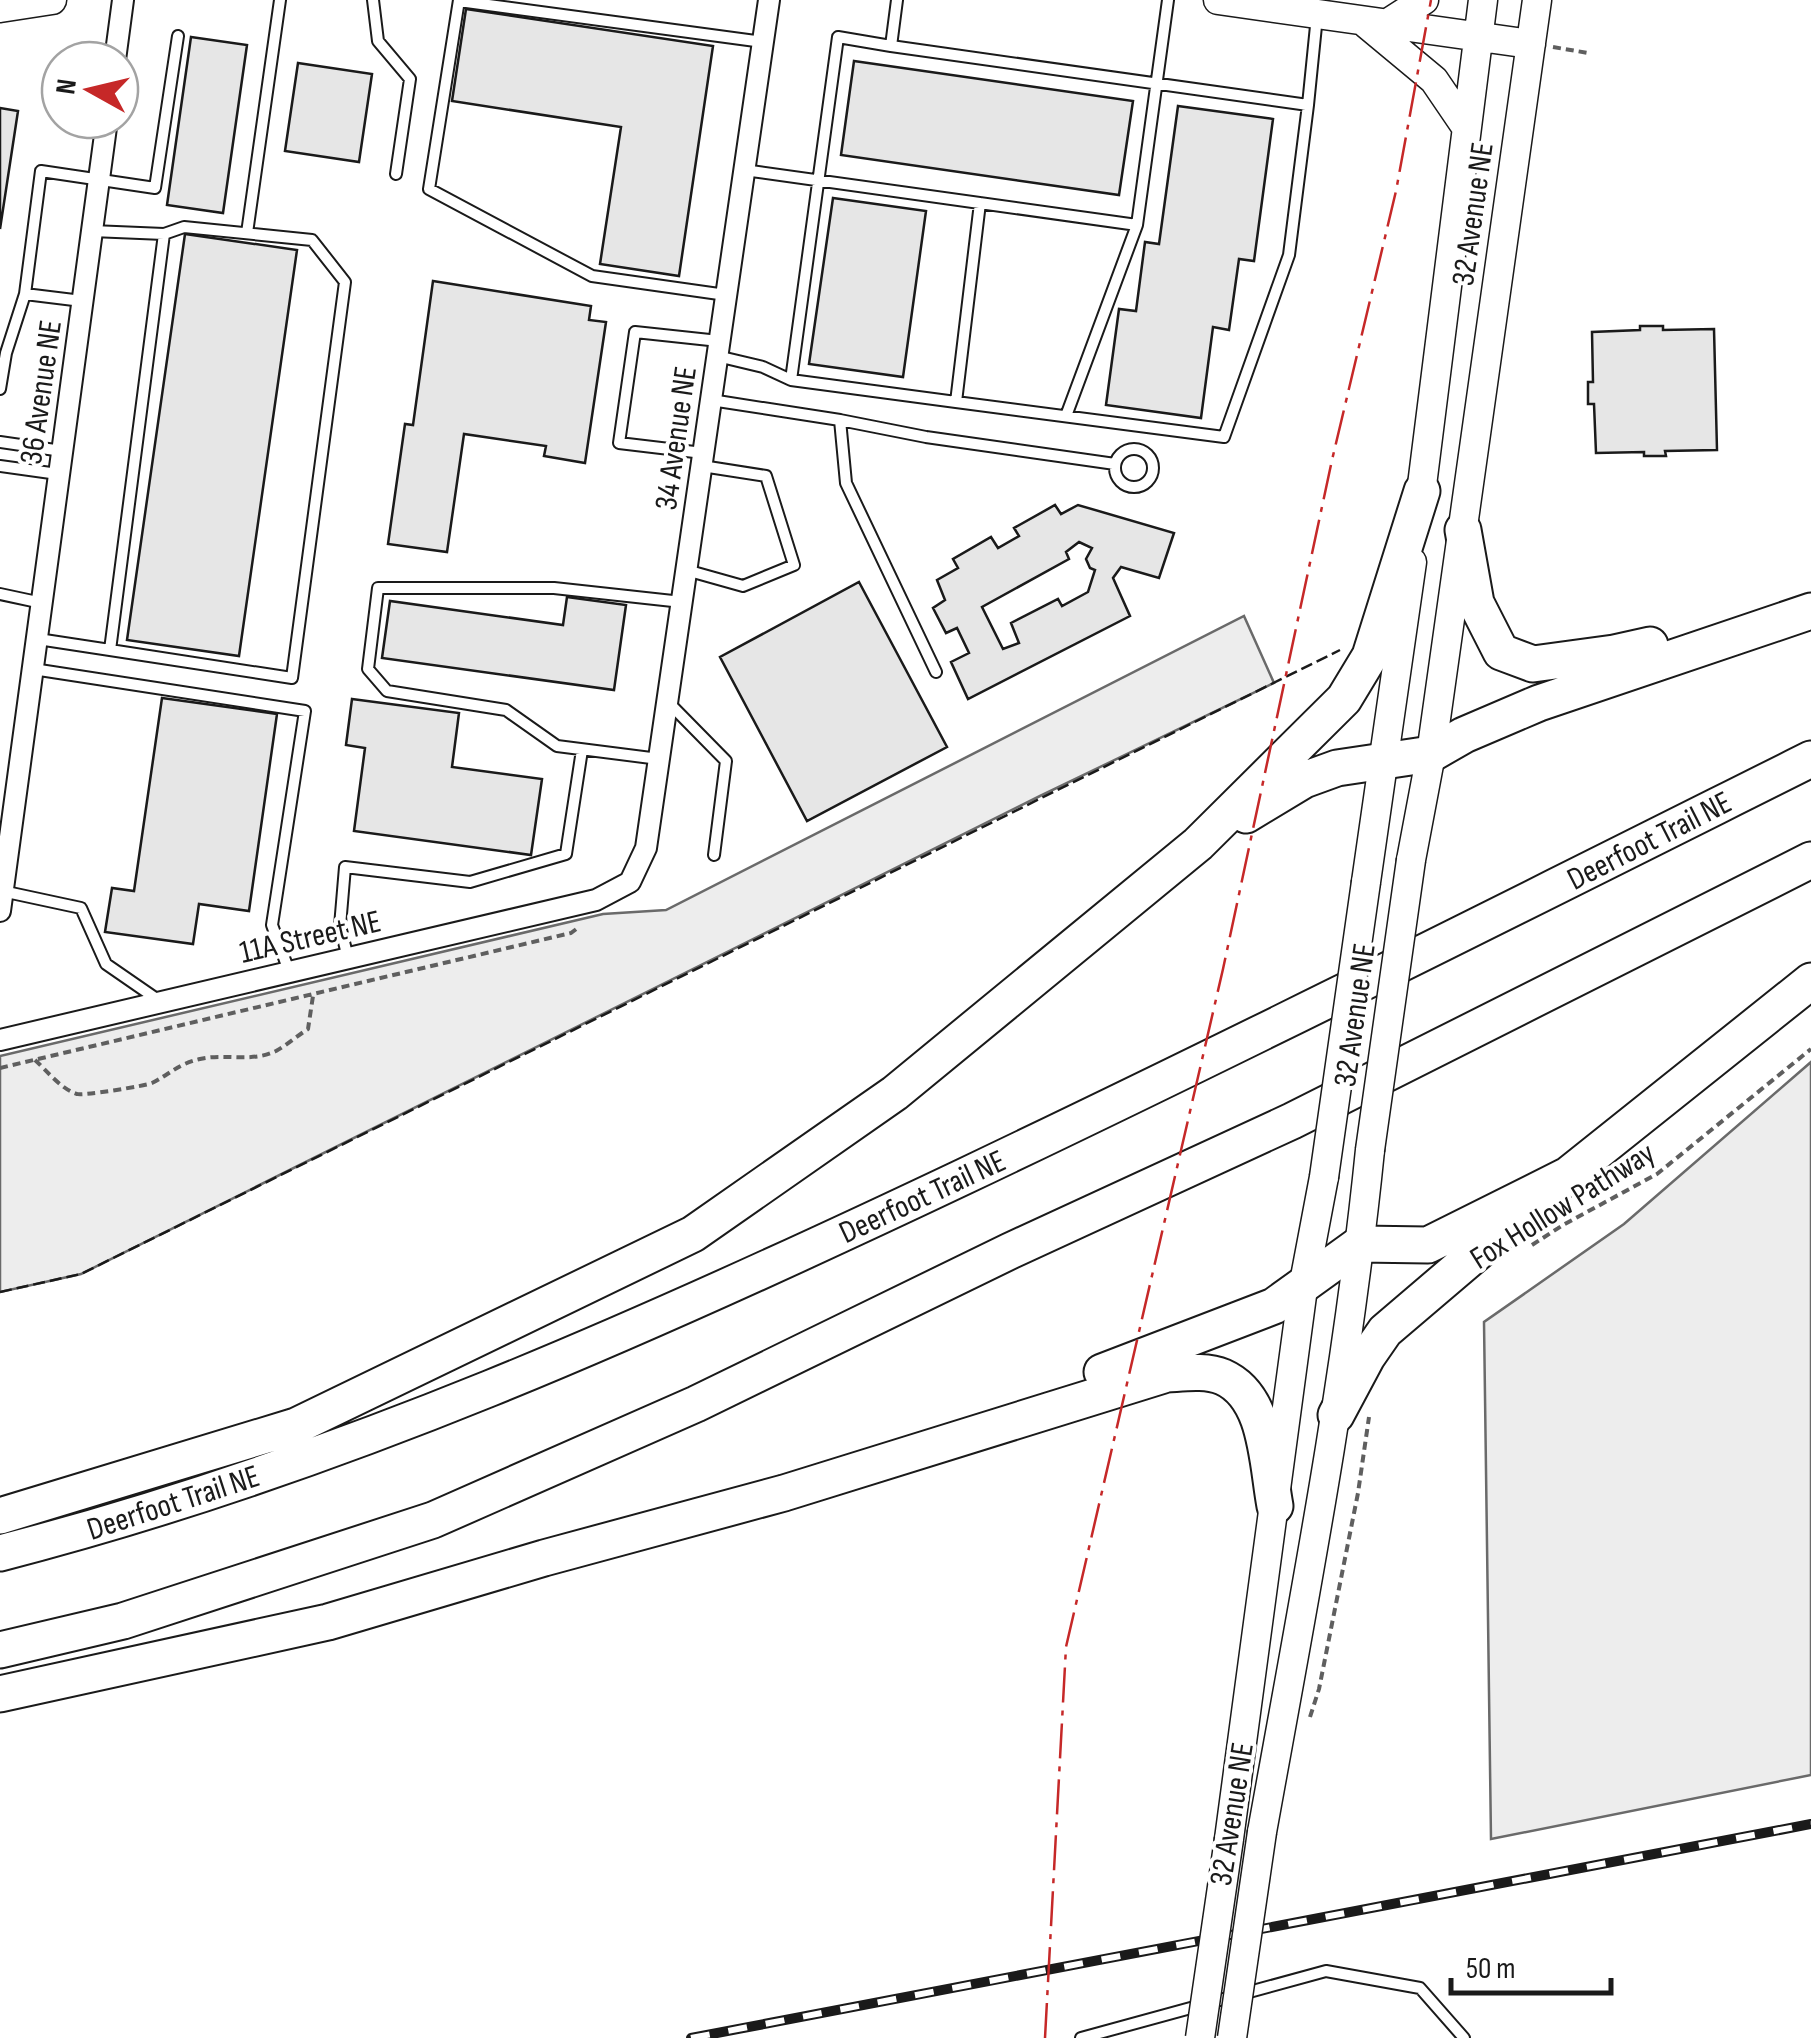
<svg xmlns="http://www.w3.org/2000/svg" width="1811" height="2038" viewBox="0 0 1811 2038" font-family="'Sofia Sans Condensed',sans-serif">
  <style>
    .built { fill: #ededed; stroke: #6a6a6a; stroke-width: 2.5 }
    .building { fill: #e6e6e6; stroke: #1a1a1a; stroke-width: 2.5; fill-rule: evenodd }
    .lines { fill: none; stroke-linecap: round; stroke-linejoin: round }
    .lane-casing { stroke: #1a1a1a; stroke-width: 14 }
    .street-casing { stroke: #1a1a1a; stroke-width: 24 }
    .secondary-casing { stroke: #1a1a1a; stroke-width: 31 }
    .highway-casing { stroke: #1a1a1a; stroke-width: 39 }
    .path { stroke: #5f5f5f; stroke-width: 4; stroke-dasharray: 8 5; stroke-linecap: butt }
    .lane { stroke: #fff; stroke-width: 10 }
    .street { stroke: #fff; stroke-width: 20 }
    .secondary { stroke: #fff; stroke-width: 28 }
    .highway { stroke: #fff; stroke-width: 35 }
    .rail-casing { stroke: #1a1a1a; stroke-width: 10 }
    .rail { stroke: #fff; stroke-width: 6; stroke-dasharray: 19; stroke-linecap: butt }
    .secondary-bridge-casing { stroke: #1a1a1a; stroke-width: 31; stroke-linecap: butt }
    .secondary-bridge { stroke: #fff; stroke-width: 28 }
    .fence { stroke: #1a1a1a; stroke-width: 2.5; stroke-dasharray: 12 5; stroke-linecap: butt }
    .power { stroke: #c62828; stroke-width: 2.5; stroke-dasharray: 35 8 5 8; stroke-linecap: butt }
    .labels { text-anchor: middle; stroke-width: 8; stroke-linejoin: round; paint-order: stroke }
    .street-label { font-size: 32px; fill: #1a1a1a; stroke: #fff }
  </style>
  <rect width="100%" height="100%" fill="#fff"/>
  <path class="built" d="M1244 616 1274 683 1040 796 81 1274 0 1292V1056L603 914 666 910Z
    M1811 1062V1775L1491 1839 1484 1322 1624 1224Z"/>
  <path class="building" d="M466 9 713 46 679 276 600 264 621 127 452 101Z
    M191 37 247 45 223 213 167 205Z
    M854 61 1133 101 1119 195 841 155Z
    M298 63 372 74 359 162 285 151Z
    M1178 106 1273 119 1254 261 1239 259 1229 330 1213 327 1201 418 1106 405 1119 309 1136 311 1145 242 1159 244Z
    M0 108 18 111 0 229Z
    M833 198 926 211 903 377 809 364Z
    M185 234 297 250 239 656 127 640Z
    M433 281 591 306 589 320 606 322 585 463 544 456 546 446 464 434 447 552 388 544 405 424 413 425Z
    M1640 326H1663V330L1714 329 1717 450 1665 451 1666 456H1644V452L1596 453 1594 404H1588V382H1593L1592 332 1640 330Z
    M1055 505 1061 514 1078 505 1174 533 1159 578 1121 567 1113 578 1130 616 968 699 951 662 969 653 957 628 946 633 933 608 945 600 937 580 958 568 953 559 991 537 998 548 1019 536 1014 528ZM1079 542 1092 548 1086 559 1090 568 1095 570 1088 592 1062 606 1058 599 1011 623 1019 643 1003 649 982 607 1069 559 1066 552Z
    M859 582 947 747 807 821 720 657Z
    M567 597 626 605 614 690 382 658 390 601 563 625Z
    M162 698 277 714 249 911 199 904 193 944 105 932 112 888 134 891Z
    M352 699 459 713 452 767 542 779 531 855 354 831 365 748 346 745Z"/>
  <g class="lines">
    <defs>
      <path id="lane" d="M373 0 378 41 410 79 396 174
        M459 0 429 189 592 276 726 295
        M897 0 891 46 1308 105 1317 16
        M459 1 763 42
        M744 170 1137 225 1168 0
        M980 203 956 402 1224 437 1289 255 1308 105
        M247 233 280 0
        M82 301 25 294 41 171 155 188 178 36
        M717 356 763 367 791 380 838 37 891 46
        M791 380 956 402
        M0 389 6 353 25 294
        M711 400 840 420 846 483 936 672
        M1066 416 1137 225
        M840 420 926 437 1115 464
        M0 442 62 451
        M1115 468a19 19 0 1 1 38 0a19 19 0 1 1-38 0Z
        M703 453 619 443 635 332 719 341
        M0 466 58 474
        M686 570 743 586 794 565 766 476 702 466
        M0 594 42 603
        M38 639 110 650 164 234 92 231
        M110 650 292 678 345 282 312 240 184 227 164 234
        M33 669 305 711 272 925 289 971
        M668 702 726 761 714 855
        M659 759 557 746 506 710 387 691 368 669 378 588H554L682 602
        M2 891 81 908 106 964 161 1002
        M348 958 340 926 345 867 470 882 566 854 582 750
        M1081 2038 1326 1971 1420 1988 1464 2038"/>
      <path id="street" d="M115 60 123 0
        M0 911 107 120
        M0 1040 596 900 630 882 646 848 769 0"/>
      <path id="secondary" d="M1218 0 1531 44
        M0 8 52 0
        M1363 21 1434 80 1466 127
        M1388 23 1424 0
        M1419 509 1483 0
        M1411 860 1431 754 1537 0
        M1366 882 1412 562
        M1262 1832C1303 1605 1347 1379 1370 1150
        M1229 1839 1303 1288 1324 1177"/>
      <path id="highway" d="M1463 530 1476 603 1501 652 1533 664 1614 653 1650 645
        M1246 815 1304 780 1337 768 1431 754 1464 735 1539 703 1811 611
        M1102 1372 1274 1306 1360 1244 1428 1245 1568 1175
        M1336 1415 1367 1357 1385 1331 1568 1175 1811 981
        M0 1516 296 1426 693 1234 895 1093 1198 844 1344 699 1370 656 1422 491
        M0 1553C335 1467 651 1325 963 1177 1247 1042 1529 900 1811 759
        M0 1650 123 1621 433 1520 696 1404 1010 1251 1292 1121 1811 860
        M0 1694 328 1622 544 1558 784 1493 1167 1374C1185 1373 1206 1370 1223 1377 1268 1397 1267 1464 1275 1506"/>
    </defs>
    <use href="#lane" class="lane-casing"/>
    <use href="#street" class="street-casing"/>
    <use href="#secondary" class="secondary-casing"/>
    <use href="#highway" class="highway-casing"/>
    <path class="path" d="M1553 47 1588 53
      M35 1060C47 1071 61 1089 77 1094 82 1096 145 1086 152 1083 170 1074 178 1064 200 1059 225 1053 251 1063 276 1051 287 1045 297 1036 308 1029L313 996
      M0 1068 571 933 579 927
      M1532 1245 1563 1225 1657 1174 1811 1049
      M1310 1717 1319 1689 1358 1493 1369 1417"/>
    <use href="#lane" class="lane"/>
    <use href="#street" class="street"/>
    <use href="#secondary" class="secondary"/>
    <use href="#highway" class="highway"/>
    <defs>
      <path id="rail" d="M691 2038 1811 1824"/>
    </defs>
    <use href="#rail" class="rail-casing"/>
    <use href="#rail" class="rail"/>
    <defs>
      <path id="secondary-bridge" d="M1370 1150 1411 860
        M1324 1177 1366 882
        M1200 2038 1229 1839
        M1232 2038 1262 1832"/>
    </defs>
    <use href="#secondary-bridge" class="secondary-bridge-casing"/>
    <use href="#secondary-bridge" class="secondary-bridge"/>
    <path class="fence" d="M0 1292 81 1274 1340 650"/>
    <path class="power" d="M1045 2038 1066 1647 1223 969 1332 460 1396 191 1431 0"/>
  </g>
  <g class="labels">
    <g class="street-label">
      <text transform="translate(1472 214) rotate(-82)" y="11">32 Avenue NE</text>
      <text transform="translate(40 392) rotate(-82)" y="11">36 Avenue NE</text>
      <text transform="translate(675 438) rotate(-82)" y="11">34 Avenue NE</text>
      <text transform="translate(1649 840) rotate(-27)" y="11">Deerfoot Trail NE</text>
      <text transform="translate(310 936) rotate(-13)" y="11">11A Street NE</text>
      <text transform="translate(1354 1015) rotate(-82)" y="11">32 Avenue NE</text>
      <text transform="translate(922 1196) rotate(-25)" y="11">Deerfoot Trail NE</text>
      <text transform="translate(1562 1205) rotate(-32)" y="11">Fox Hollow Pathway</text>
      <text transform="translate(173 1502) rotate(-18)" y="11">Deerfoot Trail NE</text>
      <text transform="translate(1231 1814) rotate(-81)" y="11">32 Avenue NE</text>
    </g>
  </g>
  <g transform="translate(90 90) rotate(278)"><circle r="48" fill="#ffffff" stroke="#a3a3a3" stroke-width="2.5"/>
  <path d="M0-8L18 38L0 25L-18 38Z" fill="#c62828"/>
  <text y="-15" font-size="28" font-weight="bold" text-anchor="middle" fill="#1a1a1a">N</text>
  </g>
  <path d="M1451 1978v15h160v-15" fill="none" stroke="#1a1a1a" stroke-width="5"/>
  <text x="1466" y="1978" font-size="30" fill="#1a1a1a" stroke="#ffffff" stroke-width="8" paint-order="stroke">50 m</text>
</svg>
